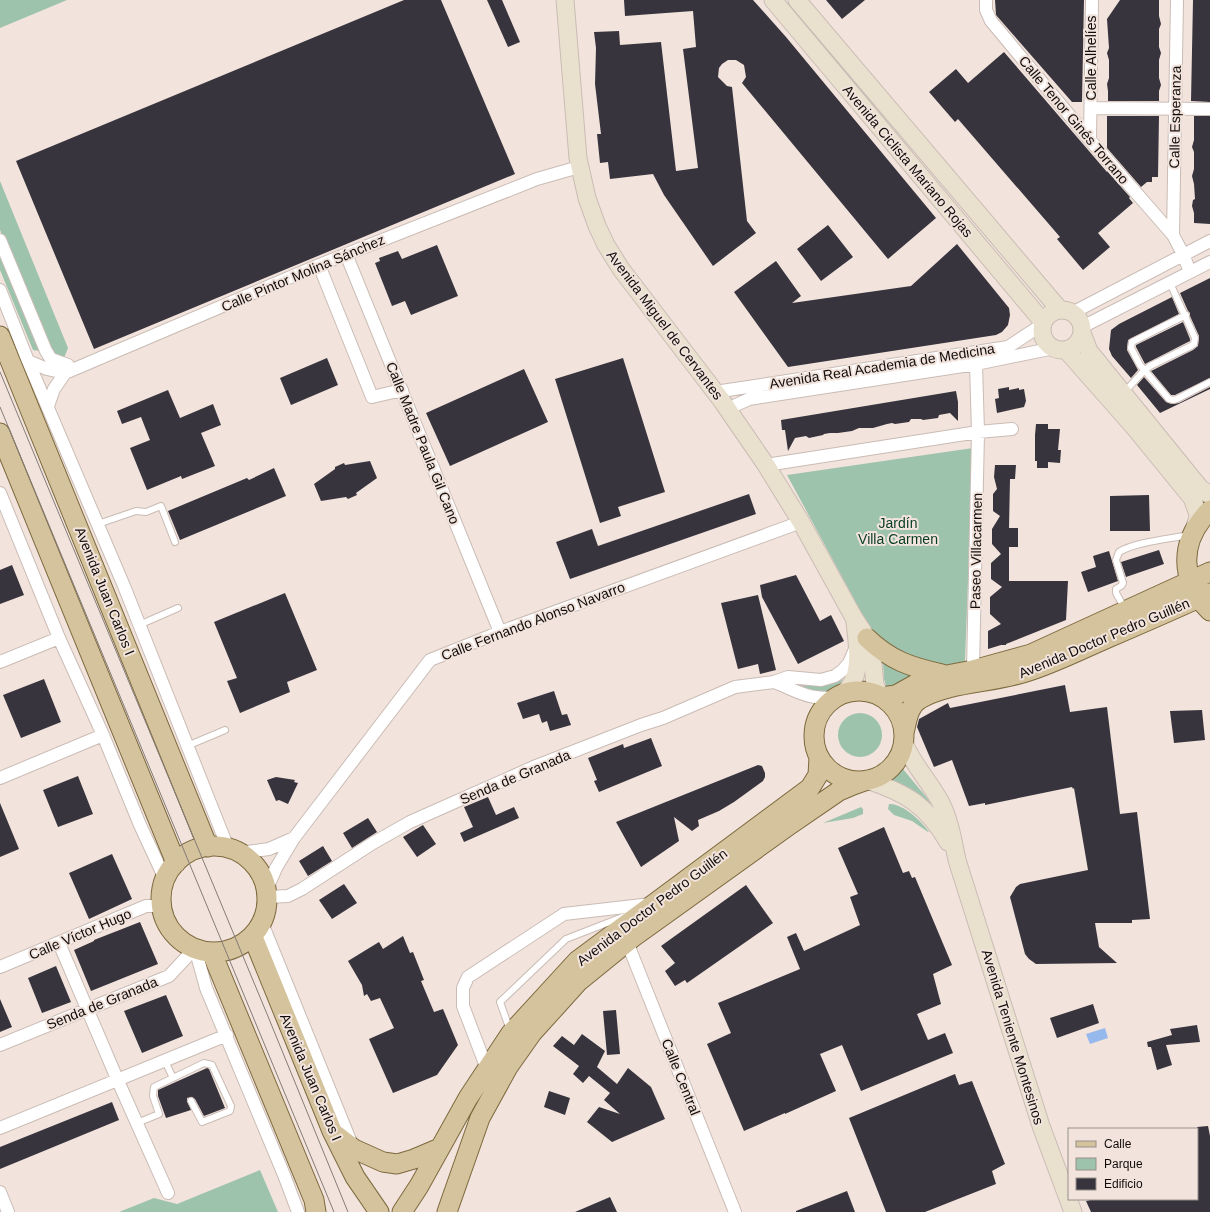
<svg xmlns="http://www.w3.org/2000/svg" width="1210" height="1212" viewBox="0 0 1210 1212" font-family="Arial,sans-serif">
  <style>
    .green { fill: #9ec3ad }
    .water { fill: #95b8ed }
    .building { fill: #38343e }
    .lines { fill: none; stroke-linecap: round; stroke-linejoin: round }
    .lane-casing { stroke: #cabcb5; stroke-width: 8 }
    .street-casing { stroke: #cabcb5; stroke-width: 14 }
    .secondary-casing { stroke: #cabcb5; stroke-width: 19 }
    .primary-casing { stroke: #7d693e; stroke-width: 21 }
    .lane { stroke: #fff; stroke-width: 6 }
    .street { stroke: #fff; stroke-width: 12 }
    .secondary { stroke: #e9e1ce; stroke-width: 17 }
    .primary { stroke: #d4c39c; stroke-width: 19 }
    .tram { stroke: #857c77; stroke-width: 1 }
    .labels { text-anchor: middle; stroke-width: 4; stroke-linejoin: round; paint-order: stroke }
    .street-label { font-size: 14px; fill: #110c0a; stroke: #f2e4dd }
    .park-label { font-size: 14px; fill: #043b23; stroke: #f2e4dd }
  </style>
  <rect width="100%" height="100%" fill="#f2e4dd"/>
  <path class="green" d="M0 0H67L0 28Z
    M0 181 68 348 64 358 54 357 0 230Z
    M0 252 40 351 33 350 0 270Z
    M973 448 965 661C959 662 953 665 946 665 913 668 889 648 868 625L787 475Z
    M883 662 918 673 888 692 884 679Z
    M843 677 841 683 826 693 811 692 796 684 817 685Z
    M838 735a22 22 0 1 1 44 0a22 22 0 1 1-44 0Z
    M903 769 927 798 936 811 890 782Z
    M889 804C902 803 922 821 929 832H928L912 821 894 815 888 809Z
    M861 807 863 809V814L853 818 823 823Z
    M260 1170 278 1212H119L154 1198 177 1204Z"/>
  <path class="water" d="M1105 1028 1108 1038 1090 1044 1086 1034Z"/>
  <path class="building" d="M404 0H441L515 174 94 349 16 161Z
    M487 0H502L520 42 508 47Z
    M624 0H753L786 37 936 218 888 259 742 83 746 77 744 65 736 60H728L722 64 719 68 718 77 727 86 732 87 747 221 756 233 713 266 664 195 653 174 610 179 608 162 600 163 597 134H601L595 84 596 48 594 32 619 31 620 45 661 42 676 171 698 168 683 49 696 47 693 11 625 16Z
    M826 0H865L842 19Z
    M995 0H1084L1082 102H1072L996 15Z
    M1120 0H1159V16L1161 24 1159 29V47L1161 53 1159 60V78L1161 85 1159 91V101H1108V91L1107 84 1109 78V60L1107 53 1109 48 1107 19Z
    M1193 0H1210V102L1191 101Z
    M1004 52 1107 172V171L1130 197 1129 198 1133 203 1098 233 1110 247 1083 270 1057 239 1060 237 958 119 955 122 929 92 956 69 968 83Z
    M1107 116H1159L1158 177H1152V182H1147L1141 187 1107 148Z
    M1194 116H1210V224L1194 223V213L1192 206 1193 200 1195 199 1194 184 1192 176 1194 169V152L1192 147 1194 140Z
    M828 225 853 257 821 281 797 249Z
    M957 244 1009 308 1010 315 1008 325 1002 332 996 335 788 367 734 292 776 261 801 296 792 303 911 286Z
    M437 245 458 296 411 315 405 301 392 306 375 263 380 261 379 258 398 251 402 259Z
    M1210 278V378L1175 395H1171L1151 371 1193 350 1198 346 1199 336 1190 316V313L1188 311 1180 293Z
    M1172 297 1179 314 1128 340 1127 350 1138 370 1131 378 1112 356 1109 349 1111 330 1119 324Z
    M1183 322 1190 339V341L1145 364 1136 347V345Z
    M327 358 338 385 291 405 280 378Z
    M623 358 665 492 618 507 621 516 600 523 555 379Z
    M524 369 548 422 450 466 426 413Z
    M1144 377 1166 402 1172 404 1179 403 1210 387V389L1160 413 1137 385Z
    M1009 387V390L1019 388V390L1024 389 1026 401 1024 407 997 413 995 399 999 398 998 389Z
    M168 390 180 418 213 404 221 425 201 433 215 466 182 479 181 476 147 490 130 448 150 440 141 417 122 424 117 411Z
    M956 391 958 402V421L950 413 939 415 938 418 923 420 921 419H911L909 422 895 424 892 423 887 424 873 428H859L852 431 838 433H830L824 434 823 435 809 438 806 436 795 438 788 451 785 430H782L781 420Z
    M1036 424H1048V429H1060L1058 450H1061L1060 463 1048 462V468H1037V461H1035V435Z
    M370 461 377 478 356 493 357 495 348 499 346 497 321 501 314 484 335 469V467L344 463 345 465Z
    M995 465H1016L1015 479H1010L1009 528H1018V547H1009V581H1068L1066 620 1006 644V645H1001L988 649V631L1001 624 990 614V597L1002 587 991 579V563L1001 554 992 544V529L1000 516 993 511V494L997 489 994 477Z
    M274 468 286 496 180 540 168 511 247 478 249 480Z
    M749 494 756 514 570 579 556 542 592 529 598 546Z
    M1149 495 1150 531H1110V496Z
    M1159 550 1164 564 1126 577 1121 562Z
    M1109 551 1118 581 1088 592 1081 572 1096 567 1093 556Z
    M12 565 24 595 0 604V570Z
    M796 575 820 621 831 615 844 641 798 664 762 597 760 585Z
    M285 593 317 670 287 682 290 692 240 713 227 681 237 678 214 622Z
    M758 595 776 670 760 674 758 664 738 669 721 603Z
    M44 679 61 722 21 738 3 695Z
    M1065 685 1070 712 1107 707 1120 814 1137 812 1150 919 1132 920V923H1095L1099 947 1117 963 1036 964 1029 959 1025 954 1010 897 1016 887 1020 884 1088 870 1074 788 1073 789 1072 787 985 805V803L969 806 952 760 934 767 917 727 919 719 948 703 950 708Z
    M554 691 562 715 567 714 571 725 550 731 547 721 542 723 539 714 523 719 517 703Z
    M1202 710 1205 740 1174 743 1170 711Z
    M651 738 662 766 599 792 594 781 597 780 588 758 623 744 624 748Z
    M758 765 762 766 765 773V777L763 781 734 802 719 811 698 820 699 826 692 831 674 817 679 841 641 867 616 822Z
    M78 776 93 814 58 827 43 790Z
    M276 777 295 780 294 782 298 783 288 804 279 800 276 801 267 780Z
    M488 797 496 815 514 807 519 818 464 842 460 833 473 827 464 807Z
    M0 803 19 849 0 857Z
    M368 818 377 832 352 848 343 833Z
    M423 825 436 844 417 857 403 837Z
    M884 827 903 873 909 871 912 878 915 877 952 965 933 974 941 1004 917 1014 928 1040 945 1033 953 1053 861 1091 842 1045 820 1054 836 1091 785 1114V1113L744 1131 707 1044 731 1033 718 1003 800 969 787 937 796 933 804 951 860 925 850 897 858 894 838 848Z
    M323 846 332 861 308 876 299 861Z
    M112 854 132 899 89 919 69 873Z
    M344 884 357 903 332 919 319 900Z
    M746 885 773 923 687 983 685 980 675 986 665 971 675 963 661 946Z
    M140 922 158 964 91 991 74 950 94 941V940Z
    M403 936 410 953 413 952 424 980 421 981 434 1012 443 1009 458 1045 437 1075 393 1093 369 1039 394 1028 380 998 371 1001 367 994 364 996 362 985 348 961 379 942 383 949Z
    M56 966 71 1002 42 1013 28 978Z
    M166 995 183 1036 142 1053 124 1011Z
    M0 999 12 1027 0 1032Z
    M1093 1004 1099 1023 1057 1038 1050 1018Z
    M616 1010 620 1054 607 1055 603 1011Z
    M1197 1025 1200 1042 1166 1045 1172 1065 1157 1070 1151 1047H1148L1147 1042 1172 1035 1170 1029Z
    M582 1034 605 1051 597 1067 617 1084 628 1068 651 1087 665 1119 612 1142 587 1122 599 1107 620 1114 604 1100 610 1093 589 1076 583 1083 573 1074 579 1066 553 1046 562 1036 574 1045Z
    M207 1068 209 1069 225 1108 204 1116 195 1099 191 1097 187 1098V1101L191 1110 166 1118 158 1096V1090Z
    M955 1074 959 1085 972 1081 1005 1164 992 1171 996 1184 925 1212H886L849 1118Z
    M549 1091 570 1098 565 1115 544 1107Z
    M112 1102 119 1120 0 1169V1147Z
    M1208 1126 1210 1136V1212H1091L1086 1201 1095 1199H1197V1127Z
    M847 1191 855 1212H796V1211Z
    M610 1197 617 1212H575Z"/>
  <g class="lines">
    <defs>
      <path id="lane" d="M1186 315 1132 342 1131 348 1140 365 1169 399 1173 400 1177 399 1210 382
        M1124 392C1133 384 1140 373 1150 366L1191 346 1194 344 1195 338 1170 283
        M98 524 136 511 146 512 161 506 175 542
        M1125 609 1116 593V589L1121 586 1123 583 1116 560 1119 552C1135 542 1169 539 1189 535
        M139 625 178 608
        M187 746 225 730
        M510 1030 500 1002 566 939 625 916
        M165 1061 173 1078
        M137 1123 159 1114 153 1096 154 1087 204 1063 212 1065 231 1106 230 1111 202 1122 191 1101"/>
      <path id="street" d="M986 0V10L991 21 1090 140 1173 235 1183 254 1190 272
        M1091 108 1210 109
        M1090 140 1092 0
        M1173 235 1177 0
        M0 240 46 351 51 359 68 365 70 371
        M346 254 500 632
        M319 265 372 397 402 390
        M0 290 28 361 124 586 228 848
        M1072 313 1210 241
        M1082 327 1210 262
        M28 361 47 369 65 373
        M715 392 1008 347 1043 324
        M48 406 54 389 65 373 319 265 537 179 579 167
        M729 411 736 405 749 399 976 364 1054 348
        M766 465 978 432 1012 429
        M0 493 59 638 103 735 140 825 165 879
        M0 662 59 638
        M973 670 978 432 976 364
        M774 682C798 691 811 702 838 696
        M0 778 103 735
        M239 853 269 849 294 838
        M266 891 276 868 294 838 430 660 500 632 801 522
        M267 897 288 896 302 889 373 843 410 822 536 766 641 725 663 718 735 687 774 682 788 677 821 680 835 676 843 670 849 663 855 649
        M262 923 352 1145
        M627 942 735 1212
        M59 943 118 1081 168 1193
        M195 948 206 988 284 1175 298 1212
        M0 967 146 906H162
        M0 1045 169 976 195 948
        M487 1069 463 1006V988L468 977 564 914 651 904
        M0 1128 227 1035
        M0 1192 8 1212"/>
      <path id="secondary" d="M565 0 578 158 587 198 597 226 606 245 621 269 722 401 766 465 801 522 854 618 867 638 872 654 875 685 881 697
        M773 0 1043 322
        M797 0 1060 310
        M1042 330a20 20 0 1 1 40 0a20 20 0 1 1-40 0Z
        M1082 333 1089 351 1200 488 1210 495
        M1066 350 1134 427 1192 498 1198 514V517L1193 533
        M838 696C843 693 847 691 850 686 862 671 857 640 855 622
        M904 743C913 765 930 782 941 803 950 821 953 841 957 860L1041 1126 1073 1212
        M867 780C906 793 927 805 948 842"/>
      <path id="primary" d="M0 336 208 847
        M0 433 176 863
        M1210 510C1179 541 1179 580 1210 611
        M867 638C891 661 911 667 942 674
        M814 736a45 45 0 1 1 90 0a45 45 0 1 1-90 0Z
        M881 697 896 695 921 681 931 678 973 670 1031 654 1210 572
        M904 733C907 721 908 706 920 699 949 682 993 683 1026 672 1055 663 1082 649 1110 637 1143 623 1177 608 1210 593
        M161 899a53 53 0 1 1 106 0a53 53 0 1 1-106 0Z
        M253 937 332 1131 355 1177 379 1212
        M212 953 314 1200 316 1212
        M336 1135 354 1149 383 1162 397 1164 414 1159 440 1148
        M402 1212 419 1186 468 1098 511 1033 577 961 810 788 818 775 819 757
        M447 1212 480 1118 508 1067 532 1033 579 981 632 938 788 826 839 791 853 785 867 780"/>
    </defs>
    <use href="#lane" class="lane-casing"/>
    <use href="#street" class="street-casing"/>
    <use href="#secondary" class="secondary-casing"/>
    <use href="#primary" class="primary-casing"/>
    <use href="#lane" class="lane"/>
    <use href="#street" class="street"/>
    <use href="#secondary" class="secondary"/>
    <use href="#primary" class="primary"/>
    <path class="tram" d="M0 372 267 1014 348 1212
      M0 407 334 1212"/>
  </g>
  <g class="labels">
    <g class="street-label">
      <text transform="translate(1091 58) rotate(-90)" y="5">Calle Alhelíes</text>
      <text transform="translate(1175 117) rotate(-89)" y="5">Calle Esperanza</text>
      <text transform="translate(1074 120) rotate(50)" y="5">Calle Tenor Ginés Torrano</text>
      <text transform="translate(908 161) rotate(50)" y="5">Avenida Ciclista Mariano Rojas</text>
      <text transform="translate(303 273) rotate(-23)" y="5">Calle Pintor Molina Sánchez</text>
      <text transform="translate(665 325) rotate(53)" y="5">Avenida Miguel de Cervantes</text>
      <text transform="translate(882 366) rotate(-9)" y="5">Avenida Real Academia de Medicina</text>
      <text transform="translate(423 443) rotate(68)" y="5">Calle Madre Paula Gil Cano</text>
      <text transform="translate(976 551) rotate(-89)" y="5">Paseo Villacarmen</text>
      <text transform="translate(105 591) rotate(68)" y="5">Avenida Juan Carlos I</text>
      <text transform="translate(533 621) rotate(-21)" y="5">Calle Fernando Alonso Navarro</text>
      <text transform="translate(1104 638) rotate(-23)" y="5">Avenida Doctor Pedro Guillén</text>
      <text transform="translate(515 777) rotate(-23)" y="5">Senda de Granada</text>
      <text transform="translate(652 907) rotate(-37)" y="5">Avenida Doctor Pedro Guillén</text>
      <text transform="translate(80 934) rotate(-23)" y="5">Calle Víctor Hugo</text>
      <text transform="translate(102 1003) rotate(-22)" y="5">Senda de Granada</text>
      <text transform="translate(1013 1037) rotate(73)" y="5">Avenida Teniente Montesinos</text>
      <text transform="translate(311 1077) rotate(67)" y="5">Avenida Juan Carlos I</text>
      <text transform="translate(681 1077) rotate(68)" y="5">Calle Central</text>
    </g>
    <g class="park-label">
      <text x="898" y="528">Jardín<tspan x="898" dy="16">Villa Carmen</tspan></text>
    </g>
  </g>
  <rect x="1068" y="1128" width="130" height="72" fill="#f2e4dd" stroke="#988e89"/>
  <rect x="1076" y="1141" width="20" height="6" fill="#d4c39c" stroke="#988e89"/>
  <text x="1104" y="1148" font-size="12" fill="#110c0a">Calle</text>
  <rect x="1076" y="1158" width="20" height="12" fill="#9ec3ad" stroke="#988e89"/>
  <text x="1104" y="1168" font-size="12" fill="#110c0a">Parque</text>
  <rect x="1076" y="1178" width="20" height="12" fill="#38343e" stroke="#988e89"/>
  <text x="1104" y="1188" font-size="12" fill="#110c0a">Edificio</text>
</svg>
